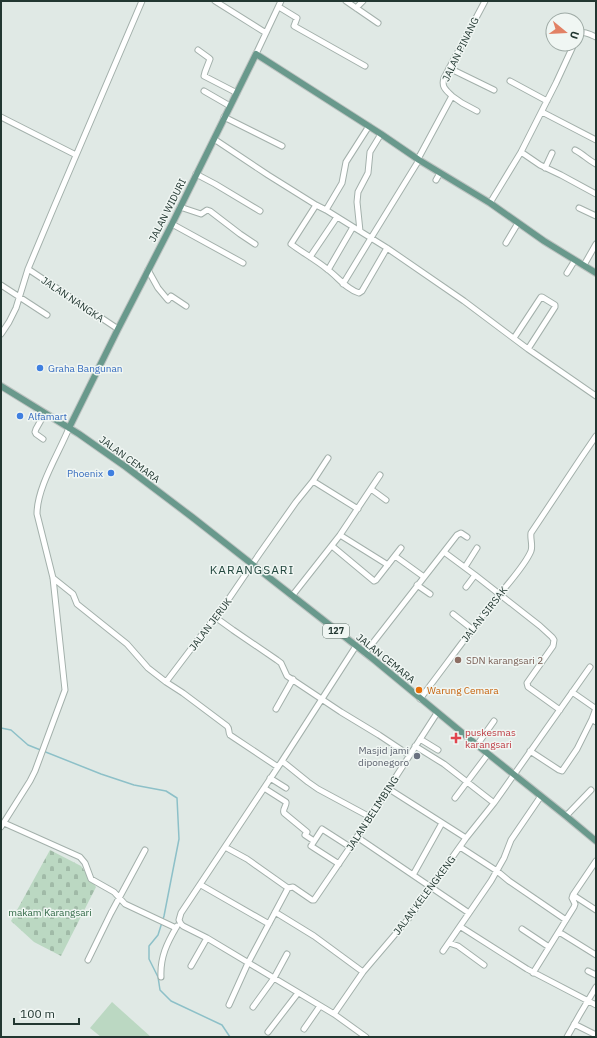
<svg xmlns="http://www.w3.org/2000/svg" width="597" height="1038" viewBox="0 0 597 1038" font-family="'IBM Plex Sans',sans-serif">
  <style>
    .green { fill: #bbd8c2 }
    .cemetery { fill: url(#cemetery-stones) }
    .lines { fill: none; stroke-linecap: round; stroke-linejoin: round }
    .stream { stroke: #8dc0c8; stroke-width: 1.5 }
    .minor-casing { stroke: #a3b0ab; stroke-width: 7 }
    .major-casing { stroke: #bdc3c1; stroke-width: 8 }
    .minor { stroke: #fff; stroke-width: 5 }
    .major { stroke: #69998c; stroke-width: 6 }
    .shop-dot { fill: #3f7fe0; stroke: #f0f6f3; stroke-width: 1.5 }
    .education-dot { fill: #8d6e63; stroke: #f0f6f3; stroke-width: 1.5 }
    .food-dot { fill: #e8710a; stroke: #f0f6f3; stroke-width: 1.5 }
    .health-dot { fill: #e0444e; stroke: #f0f6f3; stroke-width: 1.5 }
    .worship-dot { fill: #6b7280; stroke: #f0f6f3; stroke-width: 1.5 }
    .labels { text-anchor: middle; stroke-width: 3; stroke-linejoin: round; paint-order: stroke }
    .shield { fill: #f0f6f3; stroke: #60706b; stroke-width: 1 }
    .shield-label { font-size: 9px; font-weight: bold; fill: #223731 }
    .street-label { font-size: 10px; fill: #223731; stroke: #f0f6f3 }
    .shop-label { font-size: 10px; fill: #366cbe; stroke: #f0f6f3; text-anchor: start }
    .education-label { font-size: 10px; fill: #785e54; stroke: #f0f6f3; text-anchor: start }
    .food-label { font-size: 10px; fill: #c56008; stroke: #f0f6f3; text-anchor: start }
    .health-label { font-size: 10px; fill: #be3a42; stroke: #f0f6f3; text-anchor: start }
    .worship-label { font-size: 10px; fill: #5b616d; stroke: #f0f6f3; text-anchor: end }
    .park-label { font-size: 10px; fill: #316946; stroke: #f0f6f3 }
    .quarter-label { font-size: 12px; letter-spacing: 1px; fill: #21463d; stroke: #f0f6f3 }
  </style>
  <defs>
    <pattern id="cemetery-stones" width="16" height="16" patternUnits="userSpaceOnUse"><rect width="16" height="16" fill="#bbd8c2"/><path d="M2 7V4a2 2 0 0 1 4 0v3zM10 15v-3a2 2 0 0 1 4 0v3z" fill="#a0baa7"/></pattern>
  </defs>
  <rect width="100%" height="100%" fill="#e0e9e5"/>
  <path class="green" d="M112 1002 151 1037H101L90 1028Z"/>
  <path class="cemetery" d="M50 850 81 866 96 887 61 956 34 942 11 921Z"/>
  <g class="lines">
    <path class="stream" d="M1 728 11 730 28 745 101 774 134 785 166 791 177 798 179 839 164 916 158 935 149 946V959L158 977 160 990 171 1001 222 1025 230 1037"/>
    <defs>
      <path id="minor" d="M215 1 266 33
        M346 1 378 23
        M279 7 297 18 294 26 365 66
        M356 8 363 1
        M577 37C582 29 589 34 596 37
        M198 50 209 58 210 59 205 72 204 76 237 93
        M256 54 281 1
        M449 68 494 90
        M510 81 547 101
        M204 91 230 106
        M452 96 462 103 477 111
        M542 112 596 140
        M1 117 76 155
        M224 117 282 146
        M369 126 346 162 342 183 326 210 387 248 464 301 528 349 596 396
        M214 139 268 175 316 205
        M575 150C583 154 588 160 596 164
        M521 152 540 165 561 175 596 194
        M418 159 452 96C446 90 441 87 444 78L485 1
        M545 168 552 153
        M196 174 215 184 260 211
        M436 180 440 173
        M490 203 521 152 556 83 574 44
        M180 207 201 214 207 210 210 211 240 234 255 244
        M579 208 596 216
        M326 210 316 205 291 244C303 253 316 260 327 269 338 277 346 289 359 293L362 291 387 248
        M172 224 243 263
        M360 231 357 202 358 192 368 173 370 152 381 134
        M506 243 518 223
        M310 257 337 217
        M584 265 596 244
        M28 269 118 329
        M148 270 158 288 168 300 171 296 186 306
        M328 270 353 227
        M567 273 575 260
        M343 284 371 238 419 160
        M1 285 47 315
        M1 334 9 322 16 308 28 269 54 207 142 1
        M514 338 541 297H542L555 305V307L528 349
        M43 439 36 434 35 432 36 429 45 413
        M313 481 358 509
        M371 489 386 500
        M340 535 388 565
        M332 546 374 581 376 580 401 548
        M444 552 475 575 540 626 552 637 554 640 553 646 527 683 528 687 560 710
        M395 556 424 577
        M465 567 477 548
        M53 578 73 594 77 604 127 644 148 668 166 682 183 693 227 726C230 729 228 732 230 735L278 767
        M417 585 430 594
        M466 587 475 575
        M292 596 340 535 380 475
        M453 614 472 629
        M215 617 233 630 277 660 281 663 287 676 341 712 379 735 409 755
        M356 646 282 761 181 913 179 920 181 924 183 926 207 938 334 1014 366 1037
        M365 653 457 535 461 533 467 537
        M166 682 228 600 260 553 296 502 313 481 328 458
        M572 692 595 708V711L592 719
        M420 699C445 666 469 633 494 601 505 587 525 566 531 551 533 545 530 539 531 533L581 458 596 436
        M276 709 293 679
        M420 739 438 750
        M477 745 494 721
        M415 746 444 764 494 803
        M530 751 559 770 562 771 577 749 592 719 596 722
        M282 761 308 782 318 789 370 817
        M270 778 286 788
        M264 788 286 802C287 806 282 809 284 813L307 832 305 835 314 841
        M389 789 466 838
        M455 798 488 754
        M566 816 591 790
        M4 823 80 857 85 863 91 879 114 892 125 904 176 928
        M1 827 30 781 35 771 65 690 53 578 37 514C37 487 59 453 69 428
        M357 837 469 913
        M225 847 247 859 288 888 293 887 312 900H314L357 837 437 713
        M460 847 497 871 509 881 566 920
        M339 864 311 846 322 829 350 847
        M413 875 442 823
        M201 885 269 924
        M573 895 596 910
        M275 912 314 936 363 972
        M461 927 527 969 596 1005
        M522 929 549 947
        M559 932 596 955
        M449 943 458 946 484 965
        M443 951 491 881 504 858 511 840 541 796
        M88 960 111 913 145 850
        M191 966 207 938
        M588 971 596 975
        M533 973 574 907 575 904 572 898 573 895 596 861
        M161 977C160 957 167 943 177 926
        M229 1005 248 963 288 888
        M253 1007 274 978 287 954
        M334 1014 363 972 409 918 466 838 494 803 590 667
        M574 1024 596 1035
        M304 1029 320 1006
        M268 1032 298 993
        M567 1037 580 1014 596 987"/>
      <path id="major" d="M1 386 79 434 126 467 192 517 373 659 477 745 566 816 596 841
        M69 428 118 329 172 224 256 54 381 134 419 160 490 203 544 241 596 273"/>
    </defs>
    <use href="#minor" class="minor-casing"/>
    <use href="#major" class="major-casing"/>
    <use href="#minor" class="minor"/>
    <use href="#major" class="major"/>
  </g>
  <g class="shop-dot">
    <circle cx="40" cy="368" r="4"/>
    <circle cx="20" cy="416" r="4"/>
    <circle cx="111" cy="473" r="4"/>
  </g>
  <circle class="education-dot" cx="458" cy="660" r="4"/>
  <circle class="food-dot" cx="419" cy="690" r="4"/>
  <path class="health-dot" d="M454 732h4v4h4v4h-4v4h-4v-4h-4v-4h4z"/>
  <circle class="worship-dot" cx="417" cy="756" r="4"/>
  <g class="labels">
    <rect class="shield" x="323" y="624" width="26" height="14" rx="3"/>
    <g class="shield-label">
      <text x="336" y="634">127</text>
    </g>
    <g class="street-label">
      <text transform="translate(460 49) rotate(-64)" y="4">JALAN PINANG</text>
      <text transform="translate(167 210) rotate(-63)" y="4">JALAN WIDURI</text>
      <text transform="translate(73 299) rotate(34)" y="4">JALAN NANGKA</text>
      <text transform="translate(130 459) rotate(36)" y="4">JALAN CEMARA</text>
      <text transform="translate(484 614) rotate(-52)" y="4">JALAN SIRSAK</text>
      <text transform="translate(210 624) rotate(-53)" y="4">JALAN JERUK</text>
      <text transform="translate(386 658) rotate(39)" y="4">JALAN CEMARA</text>
      <text transform="translate(372 813) rotate(-57)" y="4">JALAN BELIMBING</text>
      <text transform="translate(424 895) rotate(-53)" y="4">JALAN KELENGKENG</text>
    </g>
    <g class="shop-label">
      <text x="48" y="372">Graha Bangunan</text>
      <text x="28" y="420">Alfamart</text>
      <text x="103" y="477" text-anchor="end">Phoenix</text>
    </g>
    <g class="education-label">
      <text x="466" y="664">SDN karangsari 2</text>
    </g>
    <g class="food-label">
      <text x="427" y="694">Warung Cemara</text>
    </g>
    <g class="health-label">
      <text x="465" y="736">puskesmas<tspan x="465" dy="12">karangsari</tspan></text>
    </g>
    <g class="worship-label">
      <text x="409" y="754">Masjid jami<tspan x="409" dy="12">diponegoro</tspan></text>
    </g>
    <g class="park-label">
      <text x="50" y="916">makam Karangsari</text>
    </g>
    <g class="quarter-label">
      <text x="252" y="574">KARANGSARI</text>
    </g>
  </g>
  <rect width="597" height="1038" fill="none" stroke="#223731" stroke-width="4"/>
  <g transform="translate(565 32) rotate(108)"><circle r="19" fill="#f0f6f3" stroke="#9eaaa5"/>
  <path d="M0-3L7 15L0 10L-7 15Z" fill="#e28165"/>
  <text y="-6" font-size="11" font-weight="bold" text-anchor="middle" fill="#223731">U</text>
  </g>
  <path d="M14 1018v6h65v-6" fill="none" stroke="#223731" stroke-width="2"/>
  <text x="20" y="1018" font-size="12" fill="#223731" stroke="#f0f6f3" stroke-width="3" paint-order="stroke">100 m</text>
</svg>
